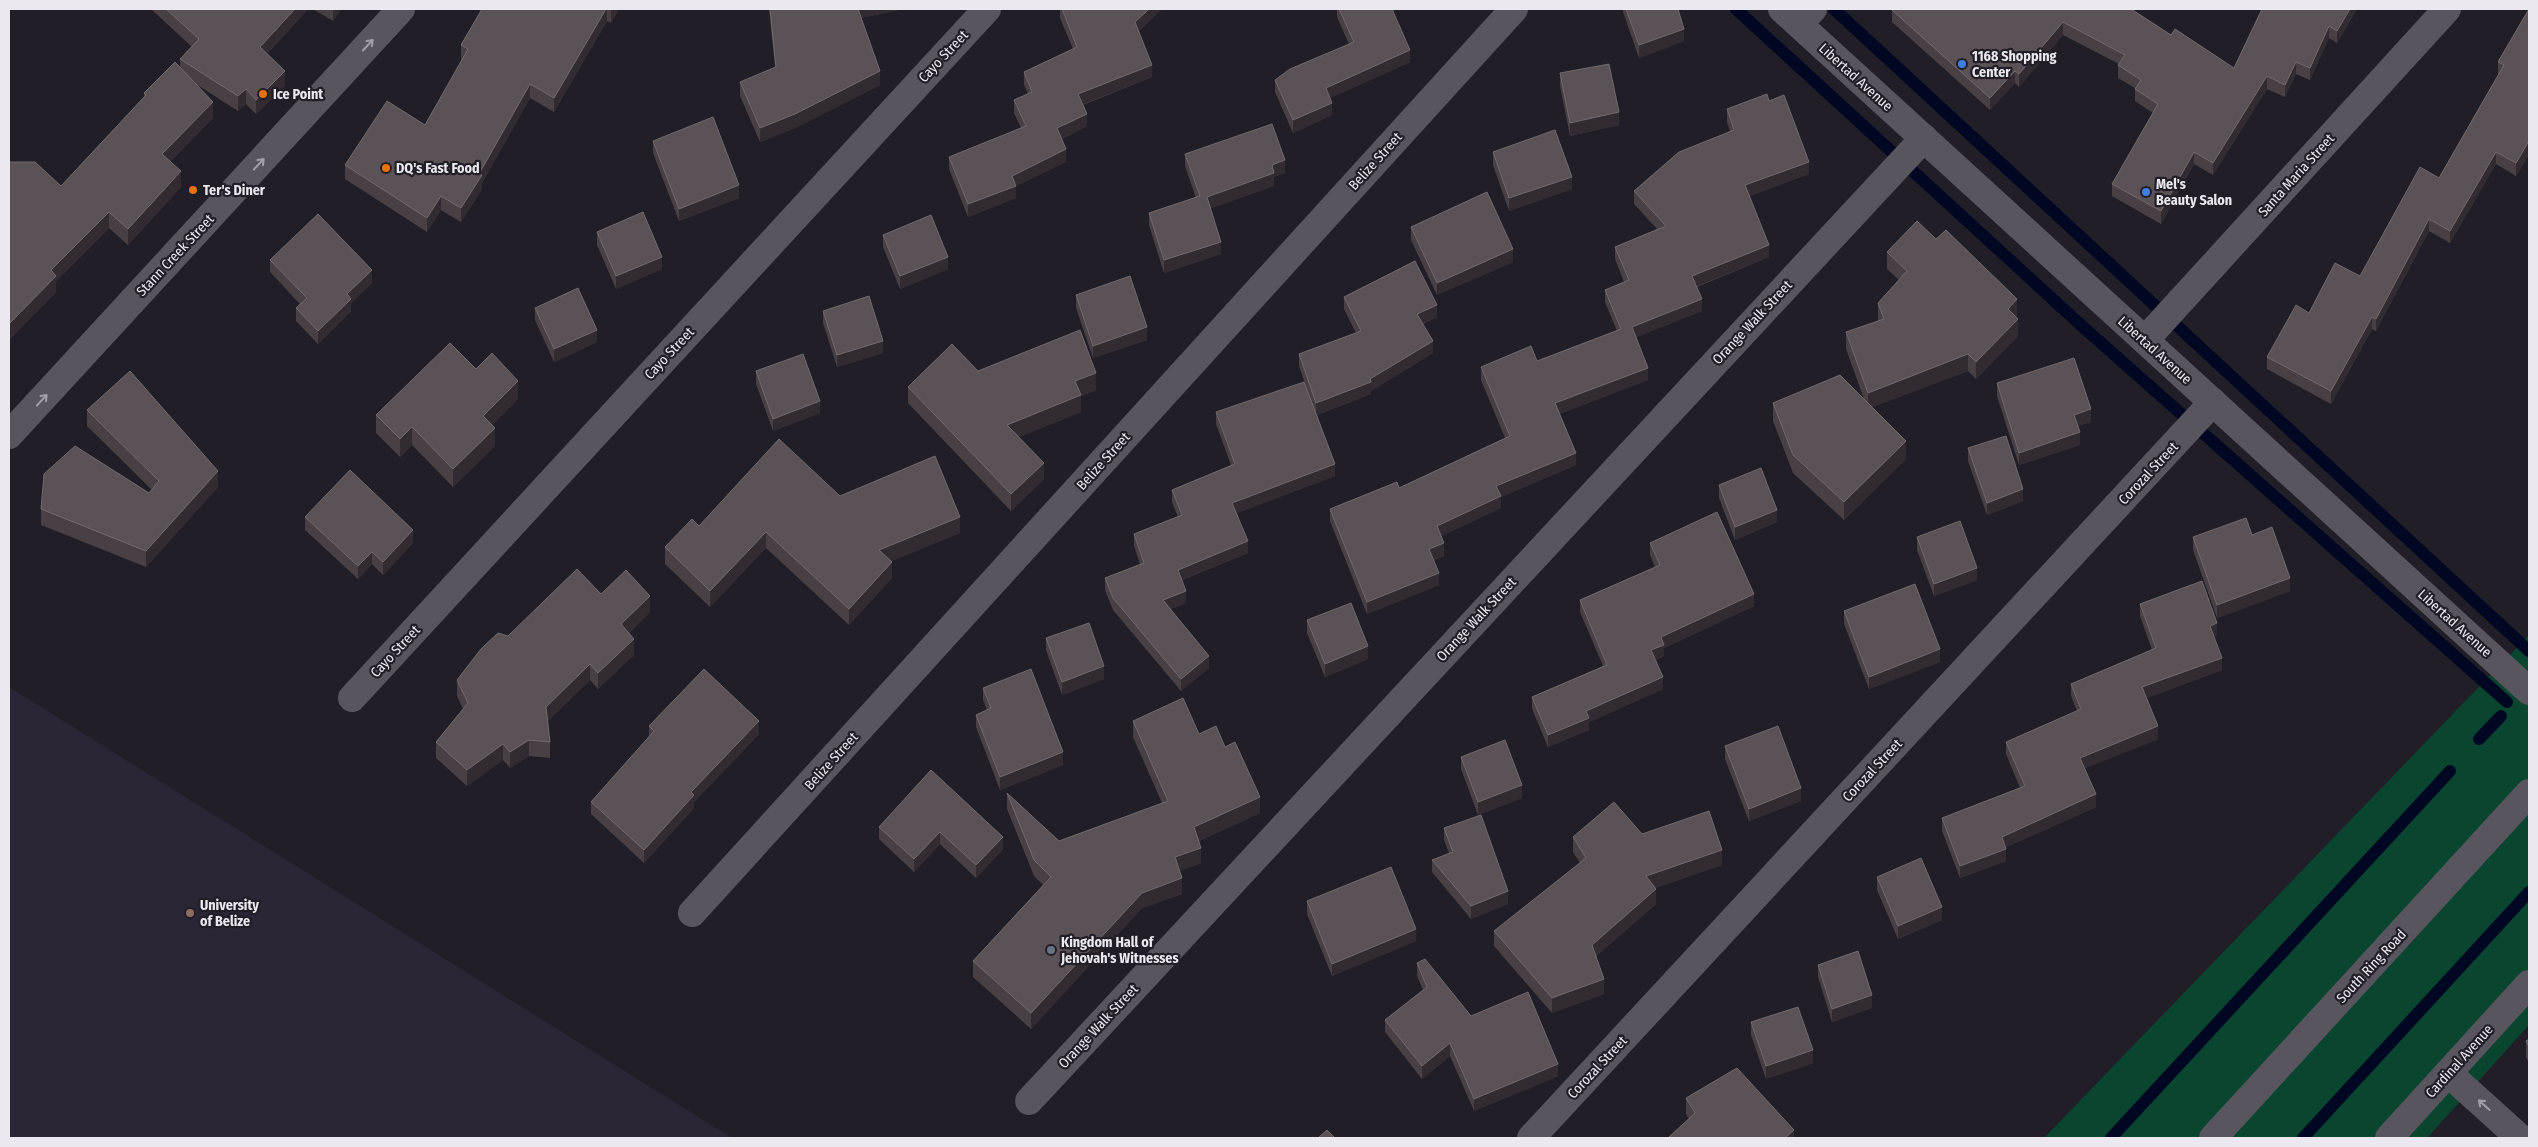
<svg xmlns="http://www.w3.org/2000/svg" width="2538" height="1147" viewBox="0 0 2538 1147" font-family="'Fira Sans Condensed',sans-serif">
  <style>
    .built { fill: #2b2635 }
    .green { fill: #0a452f }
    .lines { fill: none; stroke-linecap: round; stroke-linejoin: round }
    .stream { stroke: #000723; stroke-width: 12 }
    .street { stroke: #58555f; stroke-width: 28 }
    .secondary { stroke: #58555f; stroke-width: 28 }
    .wall { fill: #494045 }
    .shaded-wall { fill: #322b31 }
    .building { fill: #5b5257; stroke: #716a6f }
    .oneway { stroke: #a29fa7 }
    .shop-dot { fill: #3f7fe0; stroke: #211e27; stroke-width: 2 }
    .food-dot { fill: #e8710a; stroke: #211e27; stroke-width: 2 }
    .education-dot { fill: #8d6e63; stroke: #211e27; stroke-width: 2 }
    .worship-dot { fill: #6b7280; stroke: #211e27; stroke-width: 2 }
    .labels { text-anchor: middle; stroke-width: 4.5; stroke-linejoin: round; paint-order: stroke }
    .street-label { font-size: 14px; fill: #ebe9ef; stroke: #211e27 }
    .poi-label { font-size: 14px; font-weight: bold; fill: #ebe9ef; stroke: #211e27; text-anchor: start }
  </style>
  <rect width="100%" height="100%" fill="#211e27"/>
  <path class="built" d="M9 687 732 1138H9Z"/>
  <path class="green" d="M2529 635V1025L2427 1138H2044Z"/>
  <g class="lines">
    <path class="stream" d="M1736 9 2083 327 2507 702
      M1834 9 2529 651
      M2479 739 2501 716
      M2111 1138 2450 771
      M2303 1138 2529 892"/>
    <path class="street" d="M1799 24 1813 9
      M2145 340 2447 9
      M9 435 401 9
      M352 698 987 9
      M692 913 1514 9
      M2448 1073 2520 1138
      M1029 1101 1924 138
      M1531 1138 2213 402
      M2389 1138 2529 984"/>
    <path class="secondary" d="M1782 9 2529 691
      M2213 1138 2529 793"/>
  </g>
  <path class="wall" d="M151 9H308L267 54 285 86 256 114 246 104 238 111 196 84 213 118 170 162 181 187 128 245 109 228 56 281V292L9 340V162L61 186 144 97V93L180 67V59L192 47Z
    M313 9H341L333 21Z
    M482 9H619L611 23 607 21 554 112 530 98 482 183V189L461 222 441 210 427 232 345 179V165L425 125 462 60 461 59V45Z
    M769 9H904L861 18 880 85 795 128 760 142 740 96V82L775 67Z
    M1060 9H1162L1139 31 1152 77 1083 105 1087 126 1062 139 1066 162 1016 186V198L968 217 949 169V157L1021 128 1014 113V100L1028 94 1024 85V72L1073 49 1060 18Z
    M1337 9H1392L1410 62 1330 98 1332 115 1293 133 1275 92V80L1349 44 1337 17Z
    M1622 9H1678L1684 41 1639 58Z
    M2131 9 2171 35 2234 68 2262 9H2357L2337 43 2329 38 2310 80 2296 74 2285 97 2267 89 2213 175 2194 164 2161 224 2112 196V184L2153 113 2135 101V88L2118 78V65L2119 64 2063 35 2019 87 2015 83 1990 110 1892 22V10Z
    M2529 9V154L2516 176 2496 164 2450 243 2429 231 2376 331 2372 329 2331 404 2267 369V357L2309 313 2360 276 2439 178 2498 75V62Z
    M1560 73 1619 125 1570 136 1560 86Z
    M1769 101 1809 174 1749 196 1769 257 1697 287 1702 311 1636 337 1648 380 1559 414 1576 465 1501 497V508L1441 536 1444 556 1434 560 1439 585 1367 614 1330 521V509L1399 488 1505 438 1481 380V367L1537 361 1617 331 1605 302V290L1624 282 1615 259V247L1657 229 1634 204V191L1730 131 1727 122V109Z
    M653 141 739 198 679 221 653 153Z
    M1493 152 1572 189 1509 211 1493 165Z
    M1185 154 1285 173 1274 177V186L1210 208 1221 254 1164 273 1149 225V213L1196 198 1185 166Z
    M1411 227 1513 262 1437 295 1411 240Z
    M597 232 662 269 616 289 597 245Z
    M883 235 948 269 900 289 883 247Z
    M1887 252 2017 315 2016 317 2018 336 1976 379 1968 371 1872 407 1906 459 1844 520 1793 473 1773 421V403L1864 399 1846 349V332L1878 321V303L1899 280 1887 269Z
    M270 260 372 283 351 303V311L318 344 296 321V308L300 304 270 272Z
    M1076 295 1147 340 1093 358 1076 308Z
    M1344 297 1437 317 1423 324 1433 353 1371 391V394L1317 415 1335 476 1237 513 1248 553 1182 580 1186 603 1171 609 1209 668 1181 691 1113 610 1105 590V578L1140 564 1134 546V534L1178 517 1172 502V490L1231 465 1216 424V412L1311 401 1299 366V354L1356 333 1344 309Z
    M535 308 597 342 554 362 535 320Z
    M823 311 883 353 837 367 823 323Z
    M476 369 518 399 492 425 495 446 453 487 412 445 400 457 376 433V415Z
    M756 371 820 413 773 431 756 384Z
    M978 371 1096 390 1081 396V412L1019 437 1044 479 1011 511 908 403V387Z
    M1997 383 2091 422 2078 426 2080 445 2019 465 1997 396Z
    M87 410 218 487 146 567 41 525V509L149 493 152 490 87 426Z
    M1968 448 2023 501 1987 515 1968 461Z
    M1719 485 1777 522 1735 540 1719 498Z
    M840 496 960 533 891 561 892 578 849 625 766 548 710 607 665 564V547L699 526Z
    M305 517 413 543 383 575 372 564 358 579 305 530Z
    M2252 535 2290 591 2217 618 2193 550V537Z
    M1917 537 1977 580 1934 596 1917 550Z
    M1650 543 1754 606 1664 648V656L1656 660 1663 689 1589 722V730L1548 747 1532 709V697L1603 666 1580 612V600L1655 567 1650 555Z
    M601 594 650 612 629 633 634 655 598 689 590 680 548 721 550 742V758L529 756 510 768 503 760 467 786 436 758V742L463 709 457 696V680L508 636Z
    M2140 604 2217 635 2214 636 2222 670 2147 698 2158 739 2085 768 2096 807 2006 847V861L1960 878 1942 831V818L2020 788 2006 754V742L2077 711 2071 696V684L2152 650 2140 616Z
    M1844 611 1940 662 1869 689 1844 624Z
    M1307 620 1368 659 1325 677 1307 633Z
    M1046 638 1104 679 1062 695 1046 650Z
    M983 688 1063 765 1000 790 976 727V715L987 710 983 700Z
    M1133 721 1199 734 1225 747 1260 813 1199 841 1201 863 1180 871 1182 894 1142 908 1031 1029 973 977V961L1043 885 1034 876 1007 809V793L1059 841 1162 803 1133 737Z
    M649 726 759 734 694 802V808L644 863 591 814V802L649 737Z
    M1725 746 1801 801 1749 821 1725 759Z
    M1461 757 1522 798 1478 815 1461 769Z
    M931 770 1003 849 976 878 940 844 914 872 879 839V827Z
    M1444 828 1508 904 1471 919 1432 872V860L1449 853 1444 840Z
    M1642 834 1722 865 1655 888 1656 904 1596 956 1604 994 1552 1013 1494 946V931L1580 863 1573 852V837Z
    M1877 877 1942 920 1898 939 1877 890Z
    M1307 901 1416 941 1332 976 1307 914Z
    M1417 963 1471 1016 1558 1076 1474 1111 1450 1056 1422 1079 1385 1032V1020L1423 990 1417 976Z
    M1818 965 1872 1008 1832 1022 1818 977Z
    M1751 1022 1813 1063 1766 1079 1751 1035Z
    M2529 1039V1063L2526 1057V1041Z
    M1686 1098 1794 1138 1689 1119 1686 1114Z"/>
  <path class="shaded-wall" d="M295 9H308L260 61V47Z
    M333 9H341L333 21Z
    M606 9H607V21L554 112V98Z
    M611 9H619L611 23Z
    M856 9H904L856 19Z
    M1149 9H1162L1135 34V22Z
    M2350 9H2357L2337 43V31Z
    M2063 22V35L2019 87V74Z
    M2329 26V38L2310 80V68Z
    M1684 29V41L1639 58V45Z
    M1410 50V62L1326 100V88Z
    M2296 62V74L2285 97V85Z
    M1152 65V77L1078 106V94Z
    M285 71V86L256 114V100Z
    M880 71V85L795 128 760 142V128Z
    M2015 71V83L1990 110V98Z
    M2267 76V89L2213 175V163Z
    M530 84V98L482 183V189L461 222V208L479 174Z
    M246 89V104L238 111V96Z
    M213 102V118L162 170V154Z
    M1332 103V115L1293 133V120Z
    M1619 112V125L1570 136V123Z
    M1087 114V126L1057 141V128Z
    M2529 141V154L2516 176V163Z
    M1066 149V162L1016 186V198L968 217V204L1012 176Z
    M2194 152V164L2161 224V211Z
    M2496 152V164L2450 243V231Z
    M1285 160V173L1274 177V186L1207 210V197L1272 165Z
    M1809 162V174L1745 197V185Z
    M181 171V187L128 245V229Z
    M1572 177V189L1509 211V198Z
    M739 185V198L679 221V209Z
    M441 196V210L427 232V218Z
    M109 212V228L56 281V292L9 340V324L51 270Z
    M2429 219V231L2376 331V319Z
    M1221 242V254L1164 273V260Z
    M1769 245V257L1692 288V276Z
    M1513 249V262L1437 295V283Z
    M662 257V269L616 289V276Z
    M948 257V269L900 289V276Z
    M372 270V283L351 303V311L318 344V331L347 294Z
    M1702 299V311L1632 339V327Z
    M2017 299V315L2008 326V309Z
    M1437 305V317L1417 326V314Z
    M2372 317V329L2331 404V391Z
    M2018 319V336L1976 379V362Z
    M1147 327V340L1093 358V346Z
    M597 330V342L554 362V349Z
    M883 341V353L837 367V355Z
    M1433 341V353L1371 391V394L1316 415V403L1370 379Z
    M1968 354V371L1868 409V393Z
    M1648 368V380L1555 416V403Z
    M1096 373V390L1081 396V412L1007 442V425L1075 381Z
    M518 381V399L483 434V416Z
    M820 401V413L773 431V419Z
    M2091 409V422L2074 427V415Z
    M412 427V445L400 457V439Z
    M495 428V446L453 487V469Z
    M2080 432V445L2019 465V453Z
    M1906 441V459L1844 520V502Z
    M1576 453V465L1501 497V508L1437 538V526L1496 486Z
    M1044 463V479L1011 511V494Z
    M1335 464V476L1232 515V503Z
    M218 471V487L146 567V551Z
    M2023 489V501L1987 515V503Z
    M1777 510V522L1735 540V527Z
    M960 517V533L879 566V550Z
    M413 530V543L383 575V562Z
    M766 532V548L710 607V591Z
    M1248 541V553L1178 581V570Z
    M1444 543V556L1429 561V549Z
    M372 552V564L358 579V566Z
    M892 562V578L849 625V609Z
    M1977 568V580L1934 596V584Z
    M1439 573V585L1367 614V602Z
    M2290 578V591L2217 618V605Z
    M1186 591V603L1163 612V600Z
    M1754 594V606L1664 648V656L1651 662V650L1661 637Z
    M650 596V612L621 640V624Z
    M2217 623V635L2210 638V626Z
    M634 639V655L598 689V673Z
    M1368 646V659L1325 677V664Z
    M1940 649V662L1869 689V677Z
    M1209 656V668L1181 691V679Z
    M2222 658V670L2142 700V687Z
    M590 664V680L546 723V707Z
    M1104 666V679L1062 695V682Z
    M1663 677V689L1589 722V730L1548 747V735L1586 711Z
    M759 721V734L694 802V808L644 863V850L691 792Z
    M2158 726V739L2080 770V758Z
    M529 740V756L510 768V752Z
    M503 744V760L467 786V770Z
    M1063 752V765L1000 790V777Z
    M1522 785V798L1478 815V802Z
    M1801 788V801L1749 821V809Z
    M2096 794V807L2002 849V837Z
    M1260 797V813L1194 843V827Z
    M940 832V844L914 872V859Z
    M1003 837V849L976 878V865Z
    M1201 848V863L1175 873V857Z
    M2006 849V861L1960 878V866Z
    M1722 850V865L1646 891V876Z
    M1182 878V894L1142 908 1031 1029V1013L1142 893Z
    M1656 889V904L1592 959V945Z
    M1508 891V904L1471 919V906Z
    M1942 907V920L1898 939V926Z
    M1416 929V941L1332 976V964Z
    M1604 979V994L1552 1013V998Z
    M1872 995V1008L1832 1022V1009Z
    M1450 1043V1056L1422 1079V1066Z
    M1813 1050V1063L1766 1079V1066Z
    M1558 1064V1076L1474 1111V1099Z
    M1794 1130V1138H1785Z"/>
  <path class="building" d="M166 9H295L260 47 285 71 256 100 246 89 238 96 180 59 199 39Z
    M482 9H606L554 98 530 84 479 174 482 175 461 208 441 196 427 218 345 165 387 101 425 125 468 49 461 45Z
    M770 9H858L880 71 795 114 760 128 740 82 776 67Z
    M1062 9H1149L1135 22 1152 65 1078 94 1087 114 1057 128 1066 149 1012 176 1016 186 968 204 949 157 1026 126 1014 100 1032 92 1024 72 1077 47Z
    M1339 9H1392L1410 50 1326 88 1332 103 1293 120 1275 80 1290 69 1354 42Z
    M1626 9H1678L1684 29 1639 45Z
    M1893 9H2131L2171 35 2175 29 2234 68 2262 9H2350L2337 31 2329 26 2310 68 2296 62 2285 85 2267 76 2213 163 2194 152 2161 211 2112 184 2158 104 2135 89 2141 80 2118 65 2125 55 2063 22 2019 74 2015 71 1990 98 1892 10Z
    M2529 9V141L2516 163 2496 152 2450 231 2429 219 2376 319 2372 317 2331 391 2267 357 2296 305 2309 313 2335 263 2360 276 2420 167 2439 178 2504 65 2498 62Z
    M175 62 213 102 162 154 181 171 128 229 109 212 51 270 56 276 9 324V162H35L61 186 146 95 144 93Z
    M1609 64 1619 112 1570 123 1560 73Z
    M1767 94 1769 101 1784 95 1809 162 1745 185 1769 245 1692 276 1702 299 1632 327 1648 368 1555 403 1576 453 1496 486 1501 496 1437 526 1444 543 1429 549 1439 573 1367 602 1330 509 1397 482 1399 488 1510 436 1481 367 1531 346 1537 361 1621 329 1605 290 1629 280 1615 247 1666 226 1634 191 1679 152 1734 130 1727 109Z
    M713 117 739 185 679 209 653 141Z
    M1272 124 1285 160 1272 165 1274 173 1207 197 1221 242 1164 260 1149 213 1200 196 1185 154Z
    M1555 130 1572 177 1509 198 1493 152Z
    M1487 192 1513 249 1437 283 1411 227Z
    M643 212 662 257 616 276 597 232Z
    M318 214 372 270 347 294 351 299 318 331 296 308 307 298 270 260Z
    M931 215 948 257 900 276 883 235Z
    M1917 221 1936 239 1946 230 2017 299 2008 309 2018 319 1976 362 1968 354 1868 393 1846 332 1884 319 1878 303 1907 271 1887 252Z
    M1415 261 1437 305 1417 314 1433 341 1370 379 1371 382 1316 403 1299 354 1361 331 1344 297Z
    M1130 276 1147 327 1093 346 1076 295Z
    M578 288 597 330 554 349 535 308Z
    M869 296 883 341 837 355 823 311Z
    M1080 330 1096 373 1075 381 1081 395 1007 425 1044 463 1011 494 908 387 952 344 978 371Z
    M450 343 476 369 492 353 518 381 483 416 495 428 453 469 412 427 400 439 376 415Z
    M803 354 820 401 773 419 756 371Z
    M2074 358 2091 409 2074 415 2080 432 2019 453 1997 383Z
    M130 371 218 471 146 551 41 509 44 474 75 446 149 493 159 481 87 410Z
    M1840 375 1906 441 1844 502 1793 455 1773 403Z
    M1304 382 1335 464 1232 503 1248 541 1178 570 1186 591 1163 600 1209 656 1181 679 1113 598 1105 578 1144 563 1134 534 1182 515 1172 490 1235 464 1216 412Z
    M2006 436 2023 489 1987 503 1968 448Z
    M779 439 840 496 935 456 960 517 879 550 892 562 849 609 766 532 710 591 665 547 692 519 699 526Z
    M1761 468 1777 510 1735 527 1719 485Z
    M350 470 413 530 383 562 372 552 358 566 305 517Z
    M1717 512 1754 594 1661 637 1664 645 1651 650 1663 677 1586 711 1589 718 1548 735 1532 697 1607 665 1580 600 1660 565 1650 543Z
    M2246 518 2252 535 2272 527 2290 578 2217 605 2193 537Z
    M1960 521 1977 568 1934 584 1917 537Z
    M577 569 601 594 626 570 650 596 621 624 634 639 598 673 590 664 546 707 550 742 529 740 510 752 503 744 467 770 436 742 468 703 457 680 481 649 498 633 508 636Z
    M2202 581 2217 623 2210 626 2222 658 2142 687 2158 726 2080 758 2096 794 2002 837 2006 849 1960 866 1942 818 2025 786 2006 742 2081 709 2071 684 2156 648 2140 604Z
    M1915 584 1940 649 1869 677 1844 611Z
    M1351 603 1368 646 1325 664 1307 620Z
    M1089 623 1104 666 1062 682 1046 638Z
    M704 669 759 721 691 792 694 795 644 850 591 802 654 731 649 726Z
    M1031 669 1063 752 1000 777 976 715 991 708 983 688Z
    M1183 698 1199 734 1216 726 1225 747 1235 742 1260 797 1194 827 1201 848 1175 857 1182 878 1142 893 1031 1013 973 961 1051 877 1034 860 1007 793 1059 841 1168 801 1133 721Z
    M1778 726 1801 788 1749 809 1725 746Z
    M1505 740 1522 785 1478 802 1461 757Z
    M931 770 1003 837 976 865 940 832 914 859 879 827Z
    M1614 802 1642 834 1709 811 1722 850 1646 876 1656 889 1592 945 1604 979 1552 998 1494 931 1586 858 1573 837Z
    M1481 815 1508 891 1471 906 1432 860 1453 852 1444 828Z
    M1921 858 1942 907 1898 926 1877 877Z
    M1391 867 1416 929 1332 964 1307 901Z
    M1858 951 1872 995 1832 1009 1818 965Z
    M1425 959 1471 1016 1528 992 1558 1064 1474 1099 1450 1043 1422 1066 1385 1020 1427 987 1417 963Z
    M1798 1007 1813 1050 1766 1066 1751 1022Z
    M2529 1039V1047L2526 1041Z
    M1737 1068 1794 1130 1785 1138H1668L1695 1113 1686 1098Z
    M1327 1130 1335 1138H1318Z"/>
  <defs><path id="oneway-shaft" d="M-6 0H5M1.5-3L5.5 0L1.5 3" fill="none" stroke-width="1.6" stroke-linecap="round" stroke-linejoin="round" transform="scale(1.25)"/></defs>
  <g class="oneway">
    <use href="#oneway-shaft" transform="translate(368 45) rotate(-47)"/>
    <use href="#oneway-shaft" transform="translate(259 164) rotate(-47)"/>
    <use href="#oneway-shaft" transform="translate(42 400) rotate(-47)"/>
    <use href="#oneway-shaft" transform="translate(2484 1105) rotate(-138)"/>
  </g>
  <g class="shop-dot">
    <circle cx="1962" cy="64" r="5"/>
    <circle cx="2146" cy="192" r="5"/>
  </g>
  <g class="food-dot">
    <circle cx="263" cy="94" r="5"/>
    <circle cx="386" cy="168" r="5"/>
    <circle cx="193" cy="190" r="5"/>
  </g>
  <circle class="education-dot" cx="190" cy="913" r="5"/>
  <circle class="worship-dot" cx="1051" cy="950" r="5"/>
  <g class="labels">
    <g class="street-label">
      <text transform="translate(943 56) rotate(-47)" y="5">Cayo Street</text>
      <text transform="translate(1856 77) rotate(42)" y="5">Libertad Avenue</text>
      <text transform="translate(1375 161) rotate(-48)" y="5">Belize Street</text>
      <text transform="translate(2296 175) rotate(-48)" y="5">Santa Maria Street</text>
      <text transform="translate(175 255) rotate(-47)" y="5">Stann Creek Street</text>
      <text transform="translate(1752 322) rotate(-47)" y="5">Orange Walk Street</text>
      <text transform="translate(2155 350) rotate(42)" y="5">Libertad Avenue</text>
      <text transform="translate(669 353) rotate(-47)" y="5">Cayo Street</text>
      <text transform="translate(1103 461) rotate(-48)" y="5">Belize Street</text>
      <text transform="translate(2148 473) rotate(-47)" y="5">Corozal Street</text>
      <text transform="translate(1476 619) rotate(-47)" y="5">Orange Walk Street</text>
      <text transform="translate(2455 623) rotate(42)" y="5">Libertad Avenue</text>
      <text transform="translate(395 651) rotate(-47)" y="5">Cayo Street</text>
      <text transform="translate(831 761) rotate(-48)" y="5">Belize Street</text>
      <text transform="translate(1872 770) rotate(-47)" y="5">Corozal Street</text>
      <text transform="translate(2371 966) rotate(-47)" y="5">South Ring Road</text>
      <text transform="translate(1098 1026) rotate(-47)" y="5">Orange Walk Street</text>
      <text transform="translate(2459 1061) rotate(-48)" y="5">Cardinal Avenue</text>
      <text transform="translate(1597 1067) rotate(-47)" y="5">Corozal Street</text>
    </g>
    <g class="poi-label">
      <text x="1972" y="61">1168 Shopping<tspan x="1972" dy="16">Center</tspan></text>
      <text x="273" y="99">Ice Point</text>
      <text x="396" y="173">DQ's Fast Food</text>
      <text x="2156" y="189">Mel's<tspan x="2156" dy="16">Beauty Salon</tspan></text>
      <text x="203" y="195">Ter's Diner</text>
      <text x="200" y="910">University<tspan x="200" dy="16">of Belize</tspan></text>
      <text x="1061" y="947">Kingdom Hall of<tspan x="1061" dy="16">Jehovah's Witnesses</tspan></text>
    </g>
  </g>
  <rect width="2538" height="1147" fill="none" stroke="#ebe9ef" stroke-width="20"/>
</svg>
